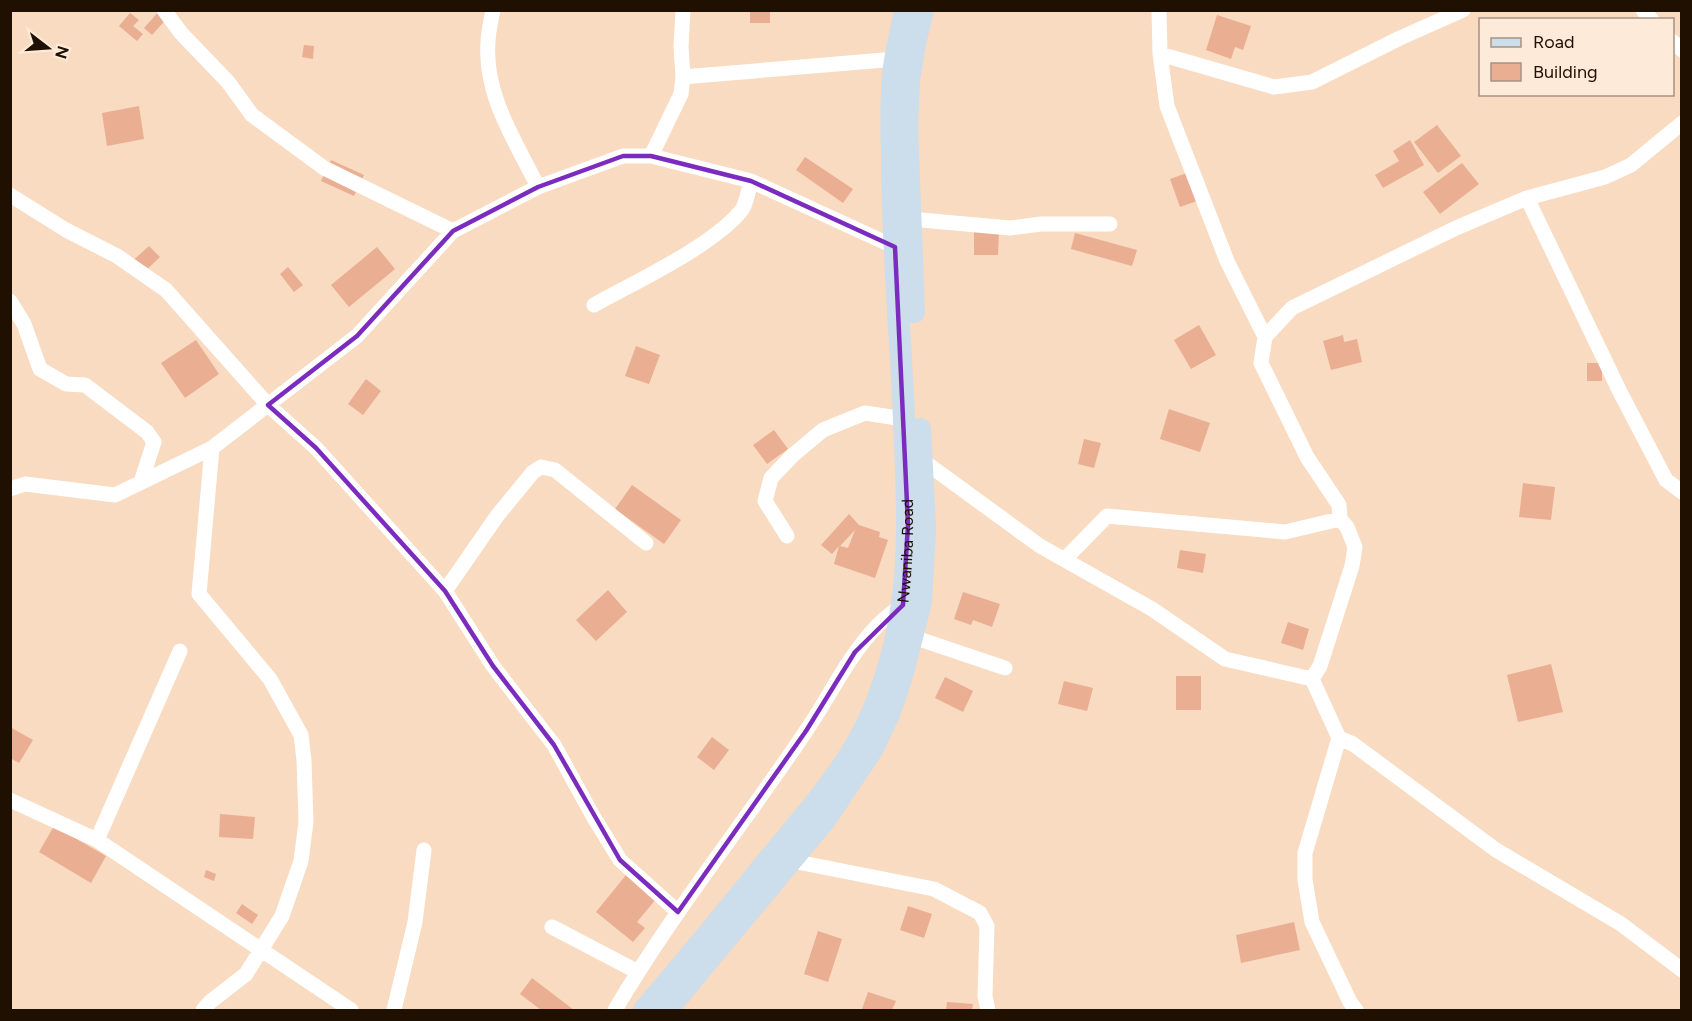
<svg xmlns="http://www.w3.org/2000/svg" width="1692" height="1021" viewBox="0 0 1692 1021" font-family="Figtree,sans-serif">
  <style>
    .building { fill: #eaae93; fill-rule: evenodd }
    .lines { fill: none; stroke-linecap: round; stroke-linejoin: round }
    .minor { stroke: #fff; stroke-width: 15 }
    .secondary { stroke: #ccddeb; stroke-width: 22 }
    .marked { fill: none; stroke: #7b2cbf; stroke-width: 4.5; stroke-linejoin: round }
    .labels { text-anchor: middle; stroke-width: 6; stroke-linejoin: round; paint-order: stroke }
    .street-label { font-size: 16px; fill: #201001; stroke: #feead8 }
  </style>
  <rect width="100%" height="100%" fill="#f8dbc0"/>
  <path class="building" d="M160 10 170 15 152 35 144 28Z
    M750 10H770V23H750Z
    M130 13 139 20 133 26 143 34 137 41 119 26Z
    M1217 15 1251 26 1243 50 1235 47 1231 59 1206 50Z
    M304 45 314 46 313 59 302 57Z
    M139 106 144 139 107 146 102 113Z
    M1437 125 1461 156 1438 173 1414 142Z
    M1410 140 1424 165 1383 188 1375 175 1399 161 1393 151Z
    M805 157 853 189 843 203 796 170Z
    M331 160 364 175 354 196 321 181Z
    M1462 163 1479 184 1440 214 1423 192Z
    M1198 169 1208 197 1180 207 1170 179Z
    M974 230H999L998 255H974Z
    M1075 233 1137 250 1132 266 1071 249Z
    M149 246 160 257 140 276 129 264Z
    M377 247 395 269 349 307 331 285Z
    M288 267 303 285 294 292 280 274Z
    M1199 325 1216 355 1191 369 1174 340Z
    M1343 335 1344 342 1357 339 1362 362 1331 370 1323 341Z
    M196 340 219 374 185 398 161 363Z
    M636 346 660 355 649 384 625 376Z
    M1587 363H1602V381H1587Z
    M366 379 381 391 363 415 348 404Z
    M1169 409 1210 423 1200 452 1160 439Z
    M774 430 788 449 767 464 753 445Z
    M1084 439 1101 443 1094 468 1078 464Z
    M1523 483 1555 487 1551 520 1519 517Z
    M632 485 681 520 664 544 615 509Z
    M849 514 859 525 880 532 879 537 888 540 875 578 834 564 839 546 832 554 821 545ZM855 530 848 548 840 546Z
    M1180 550 1206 554 1203 573 1177 568Z
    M608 590 627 612 596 641 576 620Z
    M963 592 1000 604 992 627 973 620 971 625 954 619Z
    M1288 622 1309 629 1303 650 1281 643Z
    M1551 664 1563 712 1518 722 1507 675Z
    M1176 676H1201V710H1176Z
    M945 677 973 691 963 712 935 698Z
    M1064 681 1093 688 1087 711 1058 704Z
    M10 727 33 740 19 763 10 758Z
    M712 737 729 750 714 770 697 757Z
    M220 814 255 817 253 839 219 837Z
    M54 826 106 856 91 883 39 852Z
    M206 870 216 874 214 881 204 877Z
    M626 875 656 899 637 922 645 928 633 942 596 912Z
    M242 904 258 915 252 924 236 913Z
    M908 906 932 914 924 938 900 930Z
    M1294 922 1300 950 1241 963 1236 935Z
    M818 931 842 939 828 982 804 974Z
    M532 978 574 1010H541L520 994Z
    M868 992 896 1001 892 1010 862 1009Z
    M947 1002 973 1004 972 1010H946Z"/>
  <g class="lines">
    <path class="minor" d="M164 10 181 33 228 82 252 115 324 168 453 231
      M493 10C491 21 488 32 488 43 484 95 516 142 538 187
      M1159 10 1160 54 1167 106 1227 261 1265 337
      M1643 10 1652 20
      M1672 41 1682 50
      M1160 54 1274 87 1312 82 1400 38 1463 10
      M683 77 896 59
      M651 156 681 94 683 77 681 47 683 10
      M10 195 66 230 117 256 166 290 268 405 316 448 445 591 493 666 554 745 593 816 620 860 678 912
      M1527 198 1620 392 1666 480 1682 492
      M910 219 1010 228 1041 224H1110
      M10 301 24 324 40 369 66 384 85 385 147 432 154 442 141 482
      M594 305C635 282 711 247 741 211 747 204 748 190 751 181
      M922 460 1040 546 1152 609 1225 659 1312 679
      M10 489 25 484 115 495 212 448 357 336 453 231 538 187 623 156H651L751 181 895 247
      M787 536 765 501 771 478 793 455 823 430 865 413 904 419
      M1065 559 1107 516 1285 532 1340 519
      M445 591 497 516 533 472 541 467 555 470 646 543
      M913 637 1005 668
      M1312 679 1320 666 1352 566 1355 547 1347 527 1340 519 1339 505 1307 457 1261 363 1265 337 1292 308 1456 228 1527 198 1605 177 1631 165 1682 123
      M1312 679 1339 738 1305 853V880L1312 922 1350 1002 1356 1010
      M1339 738 1353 744 1496 850 1621 924 1682 970
      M10 800 97 840 351 1010
      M97 840 180 651
      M792 861 934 889 980 913 987 926 985 996 988 1010
      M552 927 638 972
      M203 1010 210 1002 246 974 282 916 301 861 306 822 304 760 301 735 270 679 199 594 212 448
      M394 1010 415 922 424 850
      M615 1010C672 913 743 825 806 731 830 696 848 656 878 625 885 618 894 611 903 605"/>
    <g class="secondary">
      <path d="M914 312 907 127 909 80 915 43 923 10"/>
      <path id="s1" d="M644 1010C687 960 728 910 769 859 808 812 851 765 874 708 911 618 909 539 905 445 902 352 893 260 892 167 892 137 890 106 893 75 895 53 901 32 905 10"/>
      <path d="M667 1010 825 820 872 750 890 712 902 676 921 602 925 528 920 429"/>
    </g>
  </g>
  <path class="marked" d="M623 156H651L751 181 895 247 908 525 903 605 855 652 806 731 678 912 620 860 554 745 493 666 445 591 316 448 268 405 357 336 453 231 538 187Z"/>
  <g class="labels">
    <g class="street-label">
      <text dy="6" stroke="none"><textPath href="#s1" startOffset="542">Nwaniba Road</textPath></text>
    </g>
  </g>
  <rect width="1692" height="1021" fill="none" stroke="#201001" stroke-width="24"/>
  <rect x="1479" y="18" width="195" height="78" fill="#feead8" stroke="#a59382" stroke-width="1.5"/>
  <rect x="1491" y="38" width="30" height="9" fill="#ccddeb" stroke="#a59382" stroke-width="1.5"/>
  <text x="1533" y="48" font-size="18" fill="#201001">Road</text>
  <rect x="1491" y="63" width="30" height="18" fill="#eaae93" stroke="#a59382" stroke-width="1.5"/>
  <text x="1533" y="78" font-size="18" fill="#201001">Building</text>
  <g transform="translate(48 48) rotate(107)" stroke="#feead8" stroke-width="4.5" paint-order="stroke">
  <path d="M0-4.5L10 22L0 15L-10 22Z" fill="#201001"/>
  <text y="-9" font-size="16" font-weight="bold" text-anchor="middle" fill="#201001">N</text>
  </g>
</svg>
